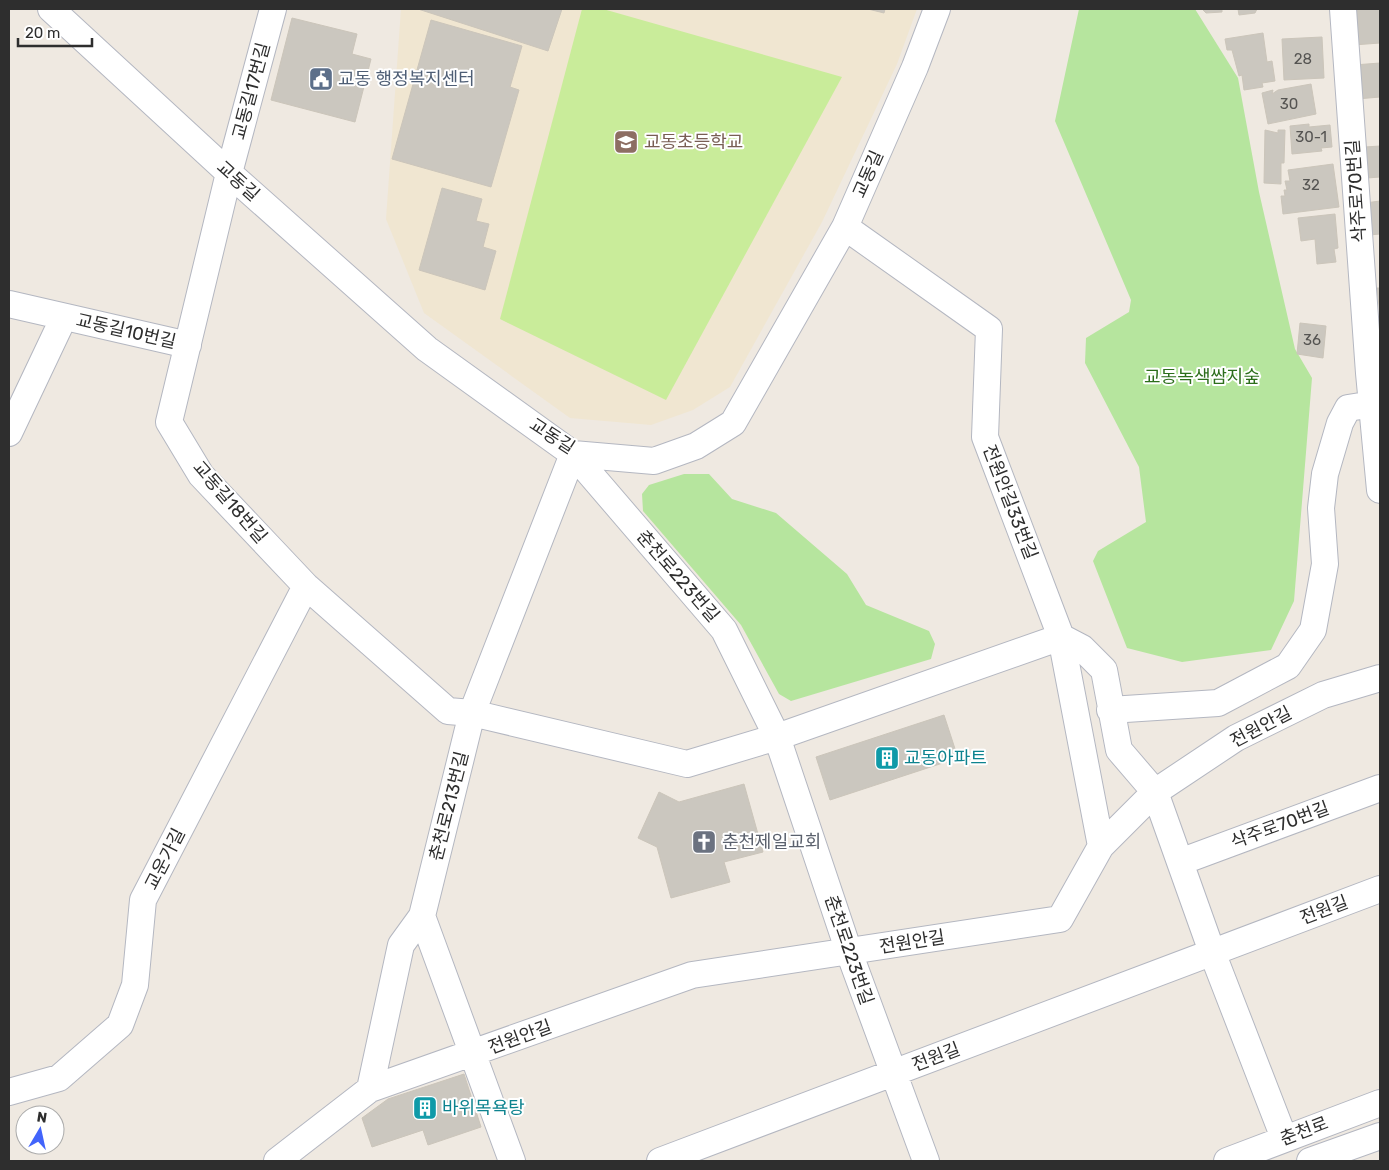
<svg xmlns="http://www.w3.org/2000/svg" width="1389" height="1170" viewBox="0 0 1389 1170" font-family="Rubik,'Noto Sans KR',sans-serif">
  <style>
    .education { fill: #f0e6d1 }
    .green { fill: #b6e59e }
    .pitch { fill: #c9ec9a }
    .building { fill: #cbc7bf; stroke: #cbc5ba }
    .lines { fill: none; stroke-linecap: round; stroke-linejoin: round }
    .minor-casing { stroke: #b4b7c1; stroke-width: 28 }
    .minor { stroke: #fff; stroke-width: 26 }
    .labels { text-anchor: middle; stroke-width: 4; stroke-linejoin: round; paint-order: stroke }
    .number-label { font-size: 15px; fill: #555452 }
    .service-label { font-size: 18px; fill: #4e5e75; stroke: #fff; text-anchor: start }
    .street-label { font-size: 18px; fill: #2e2e2e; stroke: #fff }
    .education-label { font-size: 18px; fill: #785e54; stroke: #fff; text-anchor: start }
    .park-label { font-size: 18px; fill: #2c6e1b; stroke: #fff }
    .culture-label { font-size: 18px; fill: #0d838f; stroke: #fff; text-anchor: start }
    .worship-label { font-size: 18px; fill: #5b616d; stroke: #fff; text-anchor: start }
  </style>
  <rect width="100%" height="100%" fill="#efe9e1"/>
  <path class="education" d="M401 9H917L897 64 822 222 730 387 693 410 651 425 570 418 424 313 386 219Z"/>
  <path class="green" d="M1079 9H1195L1238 78 1259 192 1295 349 1312 378 1294 601 1271 650 1182 662 1127 648 1093 561 1098 551 1146 522 1139 467 1085 363 1086 338 1129 312 1131 300 1055 121Z
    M684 474H709L732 499 776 513 847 574 866 605 929 631 935 644 931 659 791 701 779 694 741 625 643 511 642 494 649 485Z"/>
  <path class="pitch" d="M582 9H603L842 77 666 400 500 319Z"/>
  <path class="building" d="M418 9H562L548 51Z
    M868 9H885L884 13Z
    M1202 9H1222V12L1206 13Z
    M1238 9H1257L1255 13 1239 15Z
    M1353 9H1380V43L1353 45Z
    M292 18 357 34 352 54 371 59 355 122 271 100Z
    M431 20 522 46 510 87 519 90 491 187 392 159Z
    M1263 33 1267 62 1272 61 1275 81 1262 83 1263 87 1244 90 1242 75 1239 76 1232 50H1227L1225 39Z
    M1322 37 1324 78 1284 80 1282 39Z
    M1380 63V97L1357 99 1354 65Z
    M1311 84 1316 114 1268 124 1262 93 1273 90 1272 94 1278 90Z
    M1309 124V127L1330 125 1332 147 1321 148 1322 151 1292 154 1290 126Z
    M1265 130 1278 133V130H1285L1284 163H1281V184L1264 183Z
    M1380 146V177L1367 178 1365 147Z
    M1333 164 1339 207 1283 214 1281 196H1285L1284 190H1287L1285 181H1290L1288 170Z
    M442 188 482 199 476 221 489 224 483 247 496 251 485 290 419 270Z
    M1380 201V234L1369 235 1365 203Z
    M1335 214 1338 248 1334 249 1336 262 1317 264 1315 239 1301 241 1298 218Z
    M1377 288H1380V314Z
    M1300 323 1326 326 1323 358 1297 354Z
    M944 715 958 758 830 800 816 757Z
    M744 784 763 852 724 862 730 882 671 898 657 847 638 838 659 792 679 802Z
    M464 1074 481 1127 428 1145 423 1130 372 1147 362 1118 388 1099Z"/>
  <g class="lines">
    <defs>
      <path id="minor" d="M51 9 229 173 427 349 573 454 654 461 696 446 733 423 845 227 915 67 937 9
        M273 9 229 173 169 422 201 475 306 586 448 711 472 713 687 764 777 737 1061 637 1082 648 1104 670 1119 750 1155 792 1212 952 1284 1138
        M1343 9 1369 373 1380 490
        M845 227 989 329 985 437 1061 637 1101 846
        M9 304 188 345
        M9 433 64 317
        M1110 710 1218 703 1288 666 1313 630 1325 564 1321 508 1325 474 1340 423 1348 408 1373 404
        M1180 862 1380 788
        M370 1089 401 945 422 916
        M9 1092 59 1078 120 1025 135 985 143 900 306 586
        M277 1161 370 1089 692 975 1060 919 1101 846 1155 792 1236 738 1323 695 1380 678
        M512 1161 422 916 472 713 573 454 724 630 777 737 849 952 926 1161
        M660 1161 1380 889
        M1227 1161 1380 1103
        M1310 1161 1380 1136"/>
    </defs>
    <use href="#minor" class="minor-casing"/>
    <use href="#minor" class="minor"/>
  </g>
  <defs>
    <symbol id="civic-square" viewBox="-11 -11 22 22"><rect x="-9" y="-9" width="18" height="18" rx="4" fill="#5c6f8a" stroke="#fff"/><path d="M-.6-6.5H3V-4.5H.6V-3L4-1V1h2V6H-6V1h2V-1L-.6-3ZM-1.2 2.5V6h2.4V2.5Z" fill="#fff"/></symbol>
    <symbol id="school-square" viewBox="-11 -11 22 22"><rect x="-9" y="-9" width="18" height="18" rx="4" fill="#8d6e63" stroke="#fff"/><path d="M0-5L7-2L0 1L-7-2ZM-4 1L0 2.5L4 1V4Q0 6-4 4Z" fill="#fff"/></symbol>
    <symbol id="building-square" viewBox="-11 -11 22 22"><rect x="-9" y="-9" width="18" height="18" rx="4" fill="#0f9aa8" stroke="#fff"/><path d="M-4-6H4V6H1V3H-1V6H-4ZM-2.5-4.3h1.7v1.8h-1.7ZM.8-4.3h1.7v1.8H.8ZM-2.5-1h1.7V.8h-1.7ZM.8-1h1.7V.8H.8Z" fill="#fff"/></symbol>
    <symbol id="church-square" viewBox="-11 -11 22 22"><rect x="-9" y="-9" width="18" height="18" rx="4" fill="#6b7280" stroke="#fff"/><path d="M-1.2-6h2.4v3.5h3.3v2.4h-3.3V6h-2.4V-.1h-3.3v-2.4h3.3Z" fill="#fff"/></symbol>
  </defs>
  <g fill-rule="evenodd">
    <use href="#civic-square" x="307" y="65" width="28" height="28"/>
    <use href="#school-square" x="612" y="128" width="28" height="28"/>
    <use href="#building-square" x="873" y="744" width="28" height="28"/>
    <use href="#church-square" x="690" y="828" width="28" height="28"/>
    <use href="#building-square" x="411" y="1094" width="28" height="28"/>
  </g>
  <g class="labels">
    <g class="number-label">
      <text x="1303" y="64">28</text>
      <text x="1289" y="109">30</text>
      <text x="1311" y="142">30-1</text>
      <text x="1311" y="190">32</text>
      <text x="1312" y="345">36</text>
    </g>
    <g class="service-label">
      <text x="338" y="85">교동 행정복지센터</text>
    </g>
    <g class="street-label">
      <text transform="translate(251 91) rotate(-75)" y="6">교동길17번길</text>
      <text transform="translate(868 174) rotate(-66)" y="6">교동길</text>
      <text transform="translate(238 181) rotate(42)" y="6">교동길</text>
      <text transform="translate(1356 191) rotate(-94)" y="6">삭주로70번길</text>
      <text transform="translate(126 331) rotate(13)" y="6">교동길10번길</text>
      <text transform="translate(552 436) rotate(33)" y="6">교동길</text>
      <text transform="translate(230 502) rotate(49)" y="6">교동길18번길</text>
      <text transform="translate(1010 502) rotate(69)" y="6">전원안길33번길</text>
      <text transform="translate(678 576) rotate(49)" y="6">춘천로223번길</text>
      <text transform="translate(1261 727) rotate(-28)" y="6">전원안길</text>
      <text transform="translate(449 806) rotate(-76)" y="6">춘천로213번길</text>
      <text transform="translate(1280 825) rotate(-20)" y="6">삭주로70번길</text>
      <text transform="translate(165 859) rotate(-63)" y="6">교운가길</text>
      <text transform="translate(1324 910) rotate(-21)" y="6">전원길</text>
      <text transform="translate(912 942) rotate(-9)" y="6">전원안길</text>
      <text transform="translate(849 950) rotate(71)" y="6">춘천로223번길</text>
      <text transform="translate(520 1037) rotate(-20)" y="6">전원안길</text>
      <text transform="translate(936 1057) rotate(-21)" y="6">전원길</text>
      <text transform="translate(1304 1131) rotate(-21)" y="6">춘천로</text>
    </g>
    <g class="education-label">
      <text x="644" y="148">교동초등학교</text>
    </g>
    <g class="park-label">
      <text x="1202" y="383">교동녹색쌈지숲</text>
    </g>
    <g class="culture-label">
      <text x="904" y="764">교동아파트</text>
      <text x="442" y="1114">바위목욕탕</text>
    </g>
    <g class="worship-label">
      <text x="722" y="848">춘천제일교회</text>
    </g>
  </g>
  <rect width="1389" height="1170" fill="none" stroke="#2e2e2e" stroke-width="20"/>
  <g transform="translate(40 1130) rotate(9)"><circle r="24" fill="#ffffff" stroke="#ababab"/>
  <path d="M0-4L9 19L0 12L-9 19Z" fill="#4264fb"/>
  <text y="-8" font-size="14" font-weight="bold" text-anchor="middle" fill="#2e2e2e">N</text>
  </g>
  <path d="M18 38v8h74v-8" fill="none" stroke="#2e2e2e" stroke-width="2.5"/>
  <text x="25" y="38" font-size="15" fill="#2e2e2e" stroke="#ffffff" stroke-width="4" paint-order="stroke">20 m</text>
</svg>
